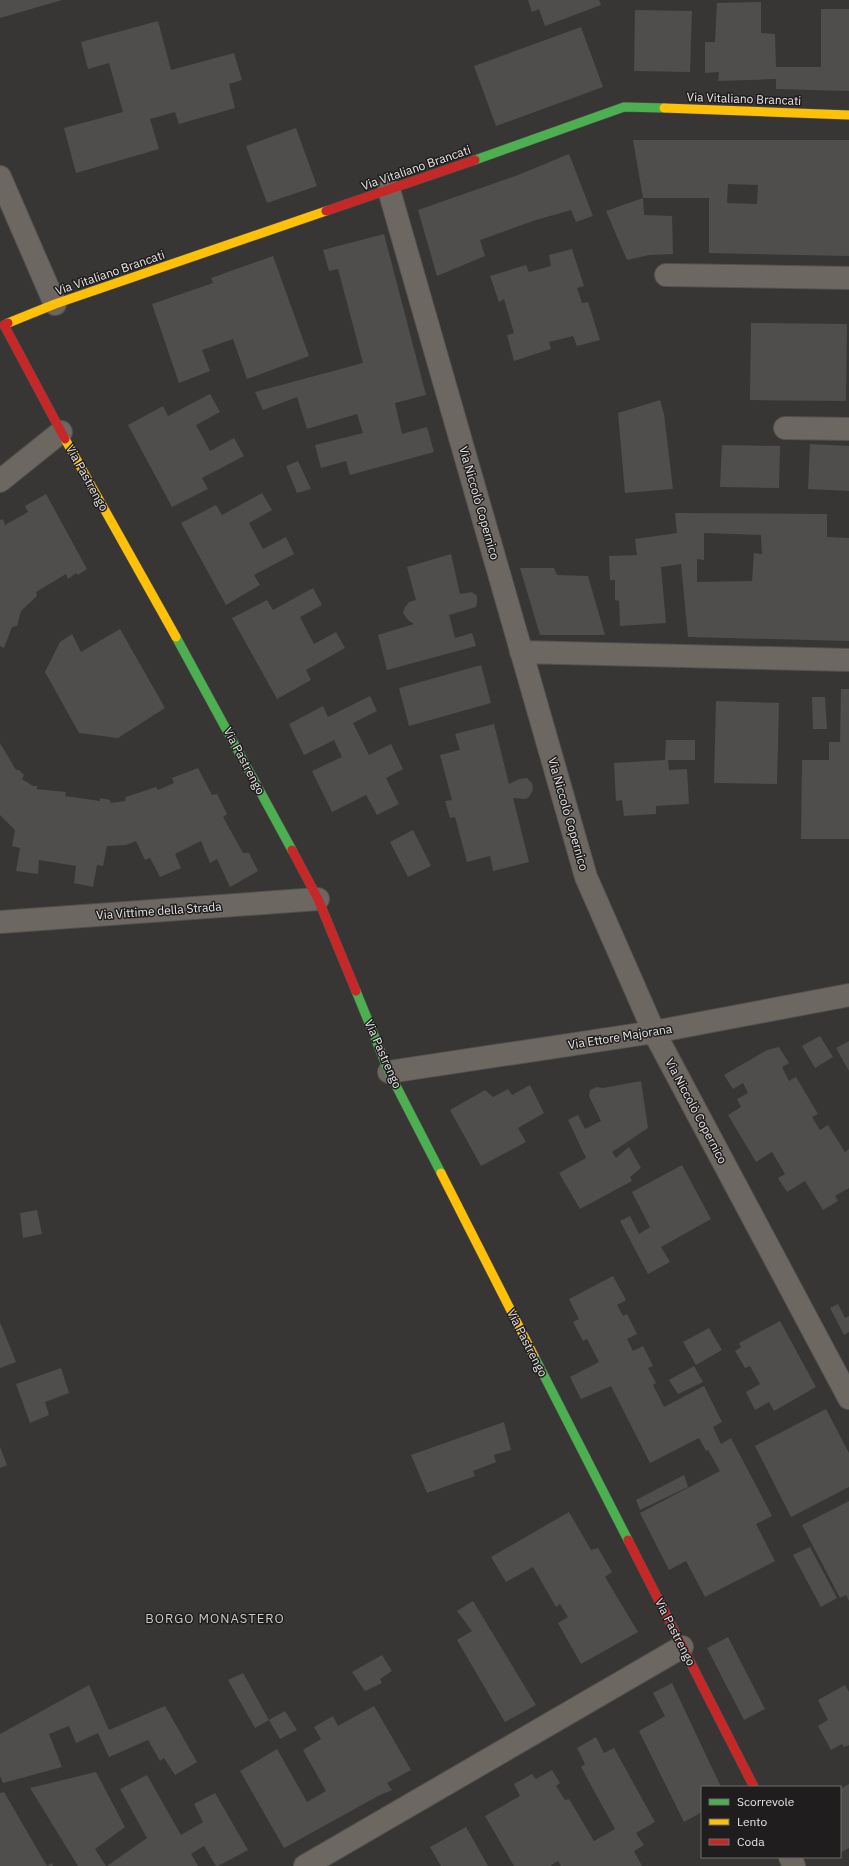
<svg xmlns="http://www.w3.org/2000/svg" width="849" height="1866" viewBox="0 0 849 1866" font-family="'IBM Plex Sans',sans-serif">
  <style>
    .building { fill: #4f4e4d; fill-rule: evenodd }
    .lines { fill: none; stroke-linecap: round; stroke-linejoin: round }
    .street-casing { stroke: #535251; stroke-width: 24 }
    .fast-casing { stroke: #535251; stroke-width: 10 }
    .slow-casing { stroke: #535251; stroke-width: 10 }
    .jam-casing { stroke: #535251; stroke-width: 10 }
    .street { stroke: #6d6761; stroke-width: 22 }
    .fast { stroke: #4caf50; stroke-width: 9 }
    .slow { stroke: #ffc107; stroke-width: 9 }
    .jam { stroke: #c62828; stroke-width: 9 }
    .labels { text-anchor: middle; stroke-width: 3; stroke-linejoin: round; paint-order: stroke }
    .street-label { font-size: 12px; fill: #e7e5e5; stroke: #1f1d1d }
    .neighbourhood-label { font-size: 13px; letter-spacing: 1px; fill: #cbc8c6; stroke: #1f1d1d }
  </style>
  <rect width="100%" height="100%" fill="#373635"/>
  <path class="building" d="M0 0H62L0 18Z
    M528 0H599L601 5 545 26 539 9 532 12Z
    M761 2V33L775 34 776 67H821V9H849V91L776 89V79L718 81 719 72 705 73V42H715L717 3Z
    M635 10 692 11 690 72 634 71Z
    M158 21 171 70 234 53 242 80 229 84 235 108 179 124 175 112 150 119 159 149 76 173 64 128 123 112 109 63 88 69 81 42Z
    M581 27 603 87 496 126 474 66Z
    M296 128 317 186 267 203 246 146Z
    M633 140H849V256L709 253V198H643ZM728 184 758 185 757 204 727 203Z
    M569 154 593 216 576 222 571 210 536 220 480 240 485 256 437 276 418 210 518 175Z
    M643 198 644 215 672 216 673 254 649 255 627 260 606 211Z
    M384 234 426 395 395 403 402 434 427 427 434 452 350 475 346 461 321 468 315 445 363 433 357 414 307 429 297 397 263 410 255 392 363 363 338 269 329 271 323 250Z
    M572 249 584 286 577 288 582 303 588 302 600 340 577 346 573 336 549 342 551 349 514 361 507 335 514 333 504 299 499 302 490 276 526 265 529 272 551 266 549 255Z
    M273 256 309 356 247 379 233 339 202 350 210 371 179 383 152 304 213 283 211 278Z
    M751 323 847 324 846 401 750 400Z
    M210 394 220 412 196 425 210 451 234 438 244 456 202 478 208 489 172 507 128 425 163 406 168 416Z
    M660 400 664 414 673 489 625 493 618 413Z
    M810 444 849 446V491L808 489Z
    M722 445 780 446 779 488 720 487Z
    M298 461 311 489 297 493 286 466Z
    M262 493 272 510 249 523 263 549 286 537 294 554 254 575 260 585 226 605 181 523 216 505 222 515Z
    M46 494 87 569 78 575 76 573 68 579 66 574 36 592 37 596 21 611 17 626 12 627 4 648 0 646V520L3 519 5 525 28 512 25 506Z
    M675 513 827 514V537L849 538V641L688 637 681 564 661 567 666 623 620 626 619 601 615 600V580H610L609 556 637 555 635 539 677 533ZM704 533 761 535 762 554 754 553 752 581 697 582V559L704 560Z
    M451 554 460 594 472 592 477 596V603L476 607 449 615 455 638 472 633 476 646 387 670 378 635 414 624 408 620 403 613 405 607 409 602 416 600 407 567Z
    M520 568H554L557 575 588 576 605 635H540Z
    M313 588 322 605 300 617 314 644 336 632 345 648 306 670 311 680 277 699 232 618 267 600 273 610Z
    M120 629 165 708 118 738 79 733 45 672 60 642 72 634 81 652Z
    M481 665 491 703 409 726 399 688Z
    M841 689H849V839H801L802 760H829V742H840Z
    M370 696 377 711 353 723 369 755 391 744 403 769 386 778 399 804 377 815 366 795 332 812 312 771 342 757 334 740 304 755 289 724 323 706 328 717Z
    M812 697H825L827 729H813Z
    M716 701 779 703 777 784 714 783Z
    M494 724 509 784 519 779 527 778 532 783 533 790 529 797 525 799 513 798 529 862 493 871 490 856 467 862 455 817 450 818 445 801 452 800 440 755 460 750 455 734Z
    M666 740H695V760H668L669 770 687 769 689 804 656 806V814L624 816 622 800 616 801 614 763 665 760Z
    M0 743 16 770H19L24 775 22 779 33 786H38L36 789 66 792 65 796 100 801V798L110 800 111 803 125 801 126 797 156 787 158 790 174 783 172 778 198 768 212 795 217 794 227 814 223 817 243 853H249L258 871 230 887 217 859 210 863 201 841 175 854 181 868 160 877 150 858 145 860 136 841 126 845 107 846 103 866 97 865 93 887 74 883 76 866 39 860 38 874 16 871 20 848 12 846 15 830 0 815Z
    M413 830 431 866 408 877 390 842Z
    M820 1036 833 1057 815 1068 802 1046Z
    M849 1041V1071L836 1048Z
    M779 1047 789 1063 782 1067 789 1081 796 1077 818 1114 812 1117 820 1130 828 1125 845 1152 849 1149V1188L835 1196 838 1201 823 1210 805 1181 787 1192 778 1178 785 1174 772 1152 756 1162 728 1115 741 1107 737 1099 748 1093 743 1083 733 1089 724 1075 767 1050Z
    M641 1081 648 1128 612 1152 616 1158 629 1147 641 1168 630 1177 632 1181 580 1209 559 1173 586 1158 568 1120 578 1115 585 1129 601 1121 589 1096 590 1090 597 1087 603 1088Z
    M530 1085 544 1113 518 1128 526 1142 481 1166 450 1110 485 1090 493 1097 508 1089 512 1095Z
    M682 1165 711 1219 661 1247 670 1262 648 1274 620 1221 630 1216 639 1234 650 1227 632 1192Z
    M37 1210 42 1234 23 1238 20 1213Z
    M613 1276 626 1300 617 1305 623 1316 627 1314 637 1334 627 1339 633 1351 643 1346 653 1366 648 1368 656 1383 653 1385 664 1407 704 1386 722 1422 713 1427 721 1444 731 1438 772 1516 756 1524 775 1561 705 1597 686 1561 669 1570 640 1513 720 1471 708 1450 706 1451 699 1438 650 1463 611 1386 581 1399 570 1377 599 1362 587 1339 583 1341 573 1322 579 1319 569 1299Z
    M838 1304 845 1318 849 1316V1332L844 1335 830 1308Z
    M780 1321 816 1387 774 1411 769 1402 755 1410 746 1392 760 1384 750 1366 745 1368 735 1351 741 1347 739 1343Z
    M0 1322 16 1362 0 1368Z
    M709 1328 722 1350 696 1365 683 1342Z
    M694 1366 703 1382 678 1394 669 1380Z
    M61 1368 69 1393 45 1402 49 1415 30 1423 16 1384Z
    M826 1409 849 1453V1487L791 1517 755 1446Z
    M504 1422 511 1450 494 1455 496 1462 473 1471 475 1476 427 1493 411 1455Z
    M0 1447 7 1465 0 1468Z
    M684 1475 688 1487 640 1510 636 1500Z
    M849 1501V1601L846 1595 840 1598 802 1525Z
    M569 1512 591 1550 598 1548 612 1572 605 1577 638 1632 581 1664 558 1623 568 1617 560 1604 556 1607 533 1567 506 1582 491 1557Z
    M810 1547 837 1598 821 1607 793 1555Z
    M473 1601 536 1705 505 1722 457 1640 472 1631 457 1611Z
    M728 1637 765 1709 744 1720 707 1648Z
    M382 1655 392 1671 380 1679 382 1683 365 1691 352 1672Z
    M243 1673 269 1720 285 1711 297 1730 280 1739 269 1720 255 1728 228 1680Z
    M672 1683 721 1787H702V1812L684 1822 639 1731 665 1716 653 1693Z
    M89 1685 109 1730 165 1706 197 1762 175 1775 164 1758 160 1761 148 1740 109 1757 98 1733 76 1743 69 1726 49 1734 62 1767 3 1783 0 1776V1734Z
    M845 1685 849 1692V1745L844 1747 842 1744 831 1750 818 1726 828 1720 818 1700Z
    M374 1706 411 1770 387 1783 392 1790 378 1796 284 1848 240 1771 277 1749 307 1802 326 1791 303 1750 321 1739 314 1727 333 1716 338 1726Z
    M596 1737 604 1753 614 1748 655 1822 636 1833 644 1845 634 1851 642 1866H561L558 1861 550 1866H514L485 1816 520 1796 514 1784 532 1774 536 1779 552 1770 560 1783 556 1786 565 1800 569 1799 594 1841 615 1829 581 1767 585 1764 577 1748Z
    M96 1772 125 1827 95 1849 106 1866H78L30 1788Z
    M147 1775 181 1835 203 1822 194 1804 215 1793 248 1850 218 1866H216L204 1846 191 1854 198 1866H107L147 1838 120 1789Z
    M849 1784V1848L840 1853V1789Z
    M4 1792 47 1866 52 1863 53 1866H0V1793Z
    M466 1827 488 1866H441L430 1847Z"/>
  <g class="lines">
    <defs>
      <path id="street" d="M0 177 55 304
        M389 190 586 877 654 1032 849 1398
        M666 275 849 278
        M785 428 849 429
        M0 481 61 432
        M521 652 849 660
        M0 922 318 899
        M389 1072 654 1032 849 995
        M790 1857 794 1866
        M305 1866 682 1647"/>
      <path id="fast" d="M475 160 624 107 664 108
        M176 637 292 850
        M356 991 389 1072 441 1173
        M534 1356 628 1540"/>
      <path id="slow" d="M664 108 849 115
        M8 323 55 304 326 211
        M65 439 176 637
        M441 1173 534 1356"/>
      <path id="jam" d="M326 211 475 160
        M8 323 4 325 65 439
        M292 850 318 899 356 991
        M628 1540 754 1787"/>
    </defs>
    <use href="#street" class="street-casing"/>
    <use href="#fast" class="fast-casing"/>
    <use href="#slow" class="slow-casing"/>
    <use href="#jam" class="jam-casing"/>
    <use href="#street" class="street"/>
    <use href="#fast" class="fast"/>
    <use href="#slow" class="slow"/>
    <use href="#jam" class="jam"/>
  </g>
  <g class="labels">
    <g class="street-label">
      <text transform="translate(744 99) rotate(2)" y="4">Via Vitaliano Brancati</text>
      <text transform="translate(416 168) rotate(-19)" y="4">Via Vitaliano Brancati</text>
      <text transform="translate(110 273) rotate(-19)" y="4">Via Vitaliano Brancati</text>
      <text transform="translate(87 478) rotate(61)" y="4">Via Pastrengo</text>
      <text transform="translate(479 503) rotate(74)" y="4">Via Niccolò Copernico</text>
      <text transform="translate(244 761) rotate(62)" y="4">Via Pastrengo</text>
      <text transform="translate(568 814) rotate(74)" y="4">Via Niccolò Copernico</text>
      <text transform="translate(159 911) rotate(-4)" y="4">Via Vittime della Strada</text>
      <text transform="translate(620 1037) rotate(-9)" y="4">Via Ettore Majorana</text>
      <text transform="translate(383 1054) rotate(66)" y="4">Via Pastrengo</text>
      <text transform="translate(696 1111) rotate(62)" y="4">Via Niccolò Copernico</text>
      <text transform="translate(527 1343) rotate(63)" y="4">Via Pastrengo</text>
      <text transform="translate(675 1632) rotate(63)" y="4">Via Pastrengo</text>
    </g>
    <g class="neighbourhood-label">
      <text x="215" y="1623">BORGO MONASTERO</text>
    </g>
  </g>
  <rect x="701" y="1786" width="140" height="72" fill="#1f1d1d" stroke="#6f6d6d"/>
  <rect x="709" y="1799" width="20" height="6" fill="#4caf50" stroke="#6f6d6d"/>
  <text x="737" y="1806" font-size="12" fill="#e7e5e5">Scorrevole</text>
  <rect x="709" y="1819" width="20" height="6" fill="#ffc107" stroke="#6f6d6d"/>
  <text x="737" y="1826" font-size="12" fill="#e7e5e5">Lento</text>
  <rect x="709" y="1839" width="20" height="6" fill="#c62828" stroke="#6f6d6d"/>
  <text x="737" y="1846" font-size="12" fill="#e7e5e5">Coda</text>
</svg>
